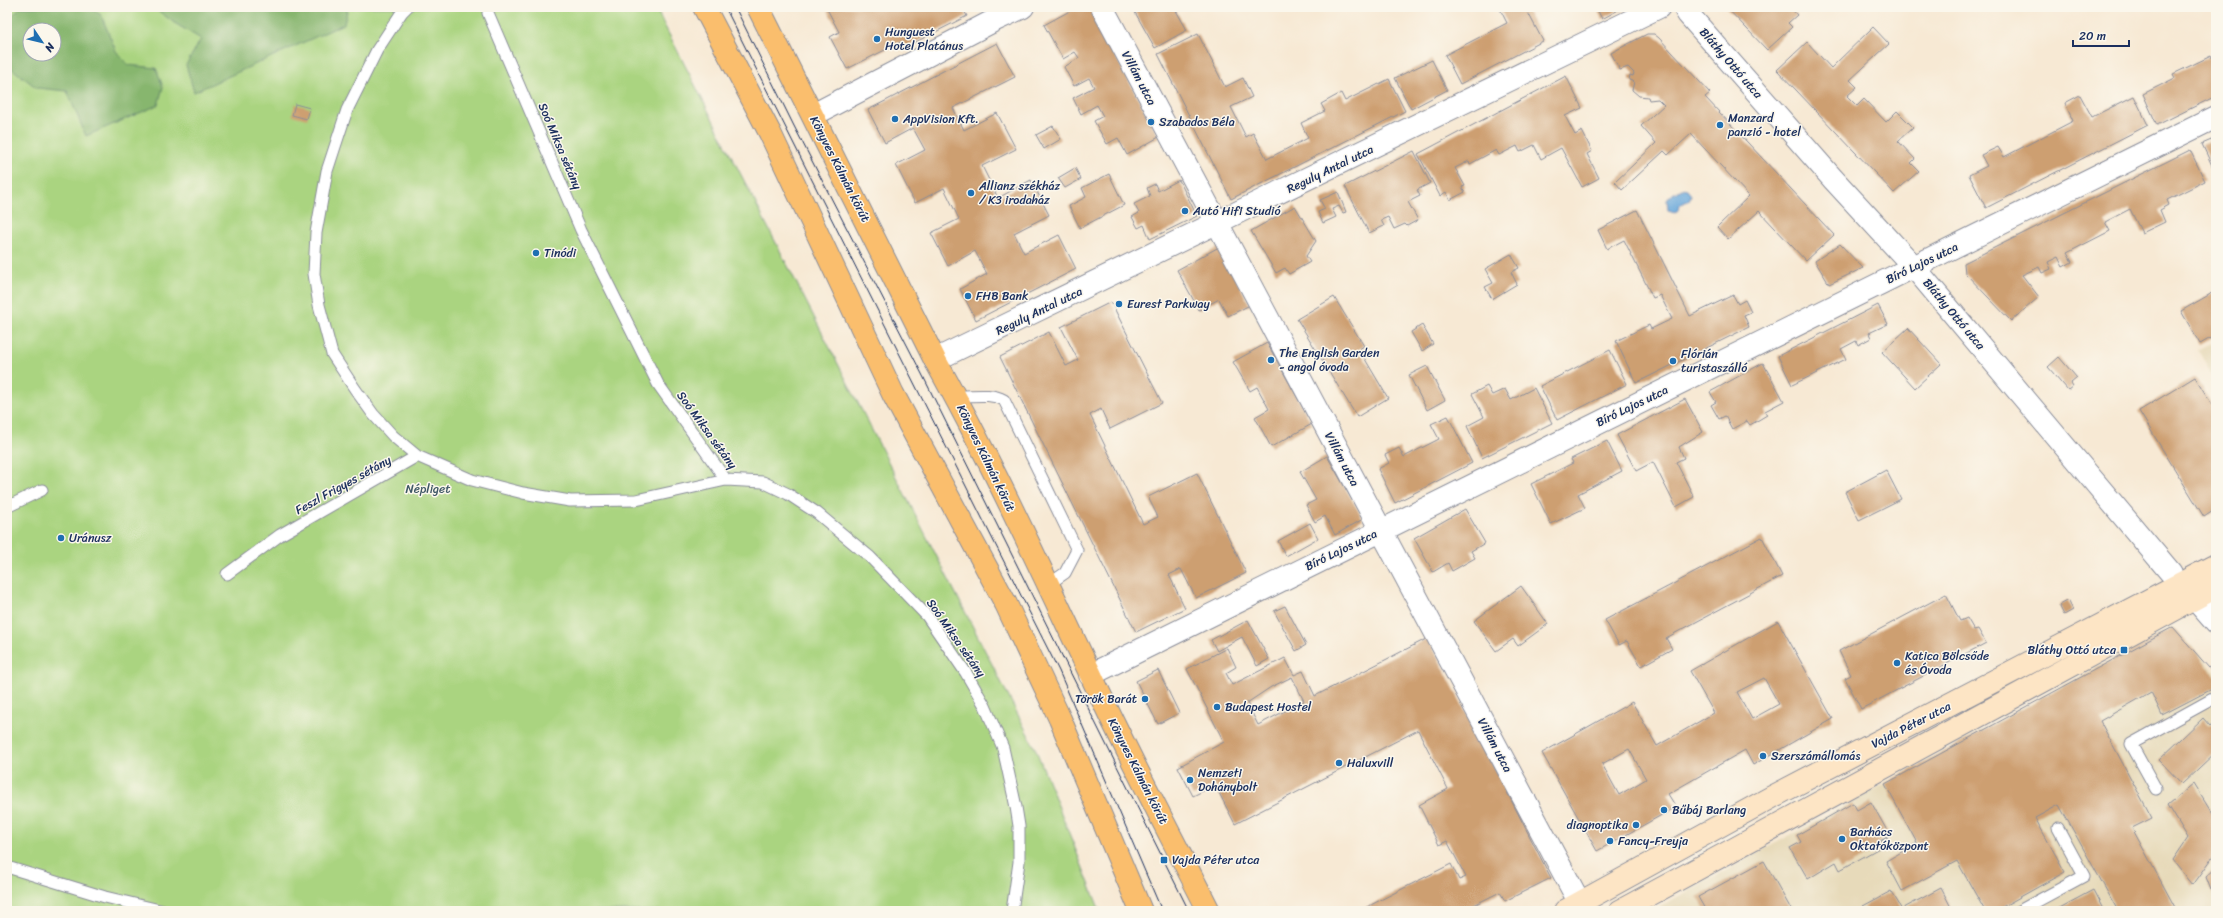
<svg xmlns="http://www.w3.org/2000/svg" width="2223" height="918" viewBox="0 0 2223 918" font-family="Sriracha,sans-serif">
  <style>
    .built { fill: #e7daba }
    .green { fill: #aad480; stroke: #62826f; fill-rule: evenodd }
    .forest { fill: #87b66e; stroke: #517266; fill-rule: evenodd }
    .water { fill: #68a7db; stroke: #426b9c }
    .building { fill: #cd9f71; fill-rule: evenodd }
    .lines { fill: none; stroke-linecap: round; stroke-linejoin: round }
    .lane-casing { stroke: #898c99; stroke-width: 13 }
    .street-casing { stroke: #898c99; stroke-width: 24 }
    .secondary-casing { stroke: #898c99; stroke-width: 24 }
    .primary-casing { stroke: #898c99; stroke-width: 24 }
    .lane { stroke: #fff; stroke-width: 11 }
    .street { stroke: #fff; stroke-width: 22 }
    .secondary { stroke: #fde5c5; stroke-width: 22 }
    .primary { stroke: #fabe6d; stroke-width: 22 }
    .tram { stroke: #1b2f5e; stroke-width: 1 }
    .poi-dot { fill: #1f6fb2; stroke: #fbf7ec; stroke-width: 1.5 }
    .labels { text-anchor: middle; stroke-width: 3; stroke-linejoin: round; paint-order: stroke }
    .poi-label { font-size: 12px; fill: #1b2f5e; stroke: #fbf7ec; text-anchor: start }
    .street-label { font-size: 12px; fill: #1b2f5e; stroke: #fbf7ec }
    .park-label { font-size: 12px; fill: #3f5866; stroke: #fbf7ec }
  </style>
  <rect width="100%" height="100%" fill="#fbf7ec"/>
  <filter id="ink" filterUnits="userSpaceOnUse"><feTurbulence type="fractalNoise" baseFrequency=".025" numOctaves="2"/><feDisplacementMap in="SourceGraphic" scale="8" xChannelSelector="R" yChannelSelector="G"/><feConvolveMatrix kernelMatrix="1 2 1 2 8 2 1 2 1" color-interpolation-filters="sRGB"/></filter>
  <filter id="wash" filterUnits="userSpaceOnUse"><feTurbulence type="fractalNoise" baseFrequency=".012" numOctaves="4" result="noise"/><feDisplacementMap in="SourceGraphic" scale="16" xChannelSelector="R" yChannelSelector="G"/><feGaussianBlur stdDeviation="0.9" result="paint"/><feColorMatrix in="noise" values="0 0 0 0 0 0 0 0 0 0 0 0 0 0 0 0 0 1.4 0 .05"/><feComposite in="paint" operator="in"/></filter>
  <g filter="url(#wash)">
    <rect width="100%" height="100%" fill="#f7e9d4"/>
    <path class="built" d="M2216 341V383L2198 350Z
      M2172 626 2216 672V911H1652Z"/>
    <path class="green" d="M7 7H655L1036 750 1100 911H7ZM30 30H54V54H30Z"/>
    <path class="forest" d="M21 7H89L101 15 116 51 128 65 156 68 163 87 158 105 86 136 67 91 37 88 11 68 7 52V37L11 17ZM30 30H54V54H30Z
      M156 7H348L344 24 194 92 186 65 201 39 176 24 157 10Z"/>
    <path class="water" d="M1682 189 1687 190 1691 195 1689 200 1680 205 1679 210 1674 212 1668 210 1667 200 1671 195Z"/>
    <g id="blocks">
      <path class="building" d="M826 7H962L967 16 904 48 901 42 847 69 830 37 839 32Z
        M1077 7H1089L1159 137 1127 155 1118 138 1107 144 1094 121 1103 116 1097 105 1081 114 1073 98 1094 87 1089 78 1074 86 1064 67 1079 58 1075 52 1063 59 1044 25Z
        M1132 7H1174L1187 30 1155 48Z
        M1499 7H1525L1543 41 1460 84 1445 55 1507 23Z
        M1596 7H1624L1602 19Z
        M1726 7H1776L1778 9 1790 7 1797 15 1788 23 1792 27 1767 50Z
        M1873 27 1889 44 1850 80 1857 87 1847 96 1857 106 1864 99 1886 122 1897 111 1913 127 1898 141 1915 159 1911 163 1919 171 1894 193 1777 70 1807 42 1831 68Z
        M1198 34 1225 87 1243 78 1252 97 1231 107 1246 137 1253 133 1267 159 1308 138 1301 123 1325 111 1321 104 1341 93 1345 101 1389 79 1405 111 1231 199 1158 54Z
        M1647 34H1654L1659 38 1710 93 1705 97 1834 235 1806 261 1759 211 1728 239 1717 227 1749 196 1691 134 1668 155 1664 151 1622 190 1615 182 1656 143 1641 126 1664 105 1658 99 1649 100 1648 97 1639 96 1632 90 1634 82 1629 80 1630 75 1633 76 1634 73 1628 67 1620 70 1611 53Z
        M997 43 1015 77 953 108 964 130 997 113 1016 149 982 166 998 198 1031 180 1049 215 1014 233 1024 253 1059 235 1076 269 976 320 960 289 987 274 975 251 948 266 931 233 959 219 944 188 915 203 896 165 925 150 913 128 885 143 868 110Z
        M2211 56 2216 65V96L2157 125 2143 94 2175 78 2173 74Z
        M1432 60 1447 90 1411 109 1395 78Z
        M1566 76 1582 108 1565 116 1575 135 1582 131 1592 151 1587 154 1599 178 1582 187 1561 148 1541 159 1534 145 1520 152 1517 146 1499 155 1496 150 1470 164 1469 161 1455 168 1465 186 1462 187 1465 192 1450 200 1446 192 1440 196 1418 154Z
        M2080 95 2092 117 2134 96 2148 125 1986 208 1969 175 1987 166 1981 155 1998 147 2004 157 2073 121 2065 103Z
        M295 104 310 108 307 119 292 115Z
        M1053 126 1061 139 1044 149 1036 135Z
        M2216 138V174L2202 144Z
        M2190 150 2205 181 2167 200 2169 205 2160 210 2165 222 2142 233 2130 209 2105 222 2110 231 2067 253 2072 262 2063 267 2058 257 2048 262 2051 269 2042 273 2039 267 2022 275 2039 297 2011 321 1965 273 1964 263Z
        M1414 151 1430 183 1417 190 1420 196 1408 202 1418 220 1407 226 1405 224 1394 229 1388 217 1381 220 1384 226 1369 233 1345 186Z
        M1075 168 1081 179 1065 188 1058 178Z
        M1109 174 1124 205 1080 228 1069 206 1086 197 1082 188Z
        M1179 180 1197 216 1150 239 1144 225 1138 228 1132 217 1139 213 1134 204 1150 196 1147 188 1155 184 1158 191Z
        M1338 192 1346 212 1343 213 1339 206 1332 209 1336 217 1323 223 1318 212 1325 209 1320 200Z
        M1295 206 1316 241 1306 256 1310 262 1289 274 1285 268 1276 273 1251 231Z
        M1637 210 1690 316 1733 295 1738 304 1745 300 1751 312 1744 315 1749 327 1636 383 1616 341 1649 325 1651 329 1672 319 1660 295 1653 298 1624 240 1607 249 1598 230Z
        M1840 244 1863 268 1829 284 1815 261Z
        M1219 247 1250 305 1228 316 1219 299 1199 310 1177 270Z
        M1511 254 1519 268 1511 272 1517 284 1492 299 1485 287 1493 283 1485 269Z
        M2214 292 2216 335 2200 344 2181 311Z
        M1334 297 1364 346 1359 349 1388 398 1357 417 1297 319Z
        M1111 302 1162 403 1110 429 1101 409 1090 415 1143 524 1158 517 1148 497 1197 473 1246 573 1196 598 1181 569 1169 575 1185 608 1136 632 1000 357 1049 332 1066 366 1078 360 1061 327Z
        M1878 305 1888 324 1869 333 1871 338 1858 345 1856 341 1841 349 1846 359 1792 385 1778 356Z
        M1422 325 1433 344 1422 351 1411 332Z
        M1908 328 1941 364 1915 388 1882 352Z
        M1267 343 1312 424 1271 447 1255 417 1269 409 1257 387 1250 391 1233 362Z
        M1610 350 1627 384 1557 420 1540 386Z
        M2059 357 2077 378 2071 383 2073 386 2068 390 2048 367Z
        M1763 363 1784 401 1765 411 1767 415 1750 425 1747 421 1732 429 1725 416 1719 419 1711 405 1716 402 1710 392Z
        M1427 366 1445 400 1427 410 1409 375Z
        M2195 377 2216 411V509L2204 517 2139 411Z
        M1487 386 1492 395 1505 389 1511 400 1534 388 1552 423 1482 458 1467 426 1484 417 1472 394Z
        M1685 399 1703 432 1679 447 1684 458 1676 462 1694 497 1676 507 1653 462 1636 471 1617 435Z
        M1448 416 1472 463 1395 503 1378 469 1389 463 1385 455 1399 448 1404 457 1439 439 1431 424Z
        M1607 441 1622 471 1578 494 1585 508 1551 524 1531 484 1573 463 1571 459Z
        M1327 456 1363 519 1335 535 1325 516 1315 522 1306 505 1316 500 1300 472Z
        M1886 470 1901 499 1859 520 1845 492Z
        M1465 509 1485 543 1471 551 1475 558 1452 571 1448 563 1433 572 1414 538Z
        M1310 523 1318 538 1286 556 1278 541Z
        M1762 537 1782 576 1666 638 1672 649 1641 666 1627 641 1619 645 1605 620Z
        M1521 586 1548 624 1518 646 1513 639 1496 651 1474 621Z
        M1946 594 1960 621 1967 618 1974 630 1978 629 1986 643 1861 709 1845 678 1851 675 1839 651Z
        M2068 600 2073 610 2064 615 2059 605Z
        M1285 606 1306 645 1296 651 1274 611Z
        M1248 620 1269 659 1257 666 1242 637 1217 651 1211 640Z
        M1778 621 1833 719 1753 765 1745 750 1668 794 1676 807 1597 851 1542 753 1632 702 1657 746 1714 713 1690 671ZM1764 678 1779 704 1752 719 1737 692ZM1629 749 1646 779 1619 795 1602 764Z
        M2173 627 2216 676V687L2162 715 2151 692 2100 721 2152 818 2132 828 2177 911H2118L2059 805 2035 818 2065 872 1995 911H1985L1957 861 1902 891 1886 861 1917 843 1885 784Z
        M1428 638 1551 878 1505 901 1500 892 1472 906 1475 911H1359L1451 864 1459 880 1466 877 1447 841 1439 845 1419 805 1448 789 1418 730 1235 824 1215 785 1193 796 1178 767 1224 742 1187 669 1227 648 1236 667 1226 673 1232 685 1285 658 1294 675 1303 671 1315 696ZM1292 677 1304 701 1258 725 1247 703 1271 687Z
        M1158 670 1179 713 1158 724 1136 681Z
        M2203 718 2210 726 2216 720V752L2182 784 2159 760Z
        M2194 783 2216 819V853L2193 885 2173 860 2188 838 2168 805Z
        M1871 802 1890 836 1878 842 1881 847 1840 870 1836 862 1808 879 1790 848 1801 842 1797 835 1853 803 1857 810Z
        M1764 861 1792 911H1706L1698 897Z
        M2216 868V903L2206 877Z
        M1941 888 1953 911H1866L1863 906 1891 891 1902 909Z
        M2093 890 2104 911H2054Z"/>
    </g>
  </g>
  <g filter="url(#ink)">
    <use href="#blocks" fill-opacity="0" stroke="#898c99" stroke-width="1"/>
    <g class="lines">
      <defs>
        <path id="lane" d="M407 7 402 12 377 50 347 110 327 171 316 233 314 274 319 305 332 354 355 389 373 414 393 436 417 456 472 480 523 493 570 501 636 500 726 480
          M488 13 581 230 658 384 726 480 763 482 788 494 817 513 870 557 927 616 966 673 985 706 1003 748 1016 807 1019 826V862L1012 911
          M955 396C972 397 989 392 1004 400L1077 550 1065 573 1049 584
          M7 507 42 490
          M227 574 280 535 417 456
          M2156 789 2131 744 2216 697
          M7 867 105 897 164 911
          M2019 911 2084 876 2058 828"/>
        <path id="street" d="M1102 7 1584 911
          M1684 7 1688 14 1833 179 1914 267 2171 573
          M813 115 995 20 1023 7
          M935 360 1659 7
          M2182 584 2216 623
          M1090 675 2216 117"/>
        <path id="secondary" d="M1565 911 1772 797 2216 565
          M1620 911 2216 587"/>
        <path id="primary" d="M704 7 770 133 893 394 1006 604 1060 719 1141 911
          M758 7 935 360C992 462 1040 568 1090 673 1127 754 1169 832 1209 911"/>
      </defs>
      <use href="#lane" class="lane-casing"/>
      <use href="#street" class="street-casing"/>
      <use href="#secondary" class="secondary-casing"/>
      <use href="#primary" class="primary-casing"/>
      <use href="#lane" class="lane"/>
      <use href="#street" class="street"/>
      <use href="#secondary" class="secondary"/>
      <use href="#primary" class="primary"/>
      <path class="tram" d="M725 7 1059 671 1162 911
        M735 7 794 126 923 376 1189 911"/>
    </g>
  </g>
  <g class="poi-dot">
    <circle cx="877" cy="39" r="4"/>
    <circle cx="895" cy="119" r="4"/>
    <circle cx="1151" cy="122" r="4"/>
    <circle cx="1720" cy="125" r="4"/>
    <circle cx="971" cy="193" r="4"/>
    <circle cx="1185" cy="211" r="4"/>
    <circle cx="536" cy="253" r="4"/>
    <circle cx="968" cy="296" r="4"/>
    <circle cx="1119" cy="304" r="4"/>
    <circle cx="1271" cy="360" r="4"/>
    <circle cx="1673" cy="361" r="4"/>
    <circle cx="61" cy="538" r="4"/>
    <rect x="2120" y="646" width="8" height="8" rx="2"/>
    <circle cx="1897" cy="663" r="4"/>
    <circle cx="1145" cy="699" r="4"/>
    <circle cx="1217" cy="707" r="4"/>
    <circle cx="1763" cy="756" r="4"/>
    <circle cx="1339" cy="763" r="4"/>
    <circle cx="1190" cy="780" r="4"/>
    <circle cx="1664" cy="810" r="4"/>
    <circle cx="1636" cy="825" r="4"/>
    <circle cx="1842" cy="839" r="4"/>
    <circle cx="1610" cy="841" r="4"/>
    <rect x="1160" y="856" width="8" height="8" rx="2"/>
  </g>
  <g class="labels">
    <g class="poi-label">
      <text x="885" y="36">Hunguest<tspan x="885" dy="14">Hotel Platánus</tspan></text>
      <text x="1728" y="122">Manzard<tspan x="1728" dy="14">panzió - hotel</tspan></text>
      <text x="903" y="123">AppVision Kft.</text>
      <text x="1159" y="126">Szabados Béla</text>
      <text x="979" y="190">Allianz székház<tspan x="979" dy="14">/ K3 irodaház</tspan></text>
      <text x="1193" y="215">Autó Hifi Studió</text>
      <text x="544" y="257">Tinódi</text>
      <text x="976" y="300">FHB Bank</text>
      <text x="1127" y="308">Eurest Parkway</text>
      <text x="1279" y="357">The English Garden<tspan x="1279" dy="14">- angol óvoda</tspan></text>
      <text x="1681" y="358">Flórián<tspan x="1681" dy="14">turistaszálló</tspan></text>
      <text x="69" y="542">Uránusz</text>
      <text x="2116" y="654" text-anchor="end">Bláthy Ottó utca</text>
      <text x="1905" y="660">Katica Bölcsőde<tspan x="1905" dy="14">és Óvoda</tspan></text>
      <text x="1137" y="703" text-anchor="end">Török Barát</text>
      <text x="1225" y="711">Budapest Hostel</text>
      <text x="1771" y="760">Szerszámállomás</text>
      <text x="1347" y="767">Haluxvill</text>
      <text x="1198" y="777">Nemzeti<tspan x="1198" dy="14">Dohánybolt</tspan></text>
      <text x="1672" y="814">Bűbáj Barlang</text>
      <text x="1628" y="829" text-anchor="end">diagnoptika</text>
      <text x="1850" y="836">Barhács<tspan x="1850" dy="14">Oktatóközpont</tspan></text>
      <text x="1618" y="845">Fancy-Freyja</text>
      <text x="1172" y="864">Vajda Péter utca</text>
    </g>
    <g class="street-label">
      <text transform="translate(1731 63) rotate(49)" y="4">Bláthy Ottó utca</text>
      <text transform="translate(1139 78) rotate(62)" y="4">Villám utca</text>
      <text transform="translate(560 146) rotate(67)" y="4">Soó Miksa sétány</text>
      <text transform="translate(840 169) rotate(63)" y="4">Könyves Kálmán körút</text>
      <text transform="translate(1330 169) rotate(-26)" y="4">Reguly Antal utca</text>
      <text transform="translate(1922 263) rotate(-26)" y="4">Bíró Lajos utca</text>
      <text transform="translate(1039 311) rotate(-26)" y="4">Reguly Antal utca</text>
      <text transform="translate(1954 314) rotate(50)" y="4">Bláthy Ottó utca</text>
      <text transform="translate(1632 406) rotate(-26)" y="4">Bíró Lajos utca</text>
      <text transform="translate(707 430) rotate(54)" y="4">Soó Miksa sétány</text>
      <text transform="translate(986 458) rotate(64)" y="4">Könyves Kálmán körút</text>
      <text transform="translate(1342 459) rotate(62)" y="4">Villám utca</text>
      <text transform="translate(343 485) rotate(-29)" y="4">Feszl Frigyes sétány</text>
      <text transform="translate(1341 550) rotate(-26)" y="4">Bíró Lajos utca</text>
      <text transform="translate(956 638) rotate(55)" y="4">Soó Miksa sétány</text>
      <text transform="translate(1911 725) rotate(-27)" y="4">Vajda Péter utca</text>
      <text transform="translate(1495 745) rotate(62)" y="4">Villám utca</text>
      <text transform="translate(1138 771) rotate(63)" y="4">Könyves Kálmán körút</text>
    </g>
    <g class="park-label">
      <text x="428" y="493">Népliget</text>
    </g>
  </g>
  <rect width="2223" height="918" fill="none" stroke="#fbf7ec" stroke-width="24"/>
  <g transform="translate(42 42) rotate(125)"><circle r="19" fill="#fbf7ec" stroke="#a1a7b3"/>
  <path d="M0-3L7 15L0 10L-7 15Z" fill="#1f6fb2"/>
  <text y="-6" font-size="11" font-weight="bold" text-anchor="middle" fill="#1b2f5e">N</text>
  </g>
  <path d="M2073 40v6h56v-6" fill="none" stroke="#1b2f5e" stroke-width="2"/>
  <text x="2079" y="40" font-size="12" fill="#1b2f5e" stroke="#fbf7ec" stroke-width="3" paint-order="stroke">20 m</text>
</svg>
